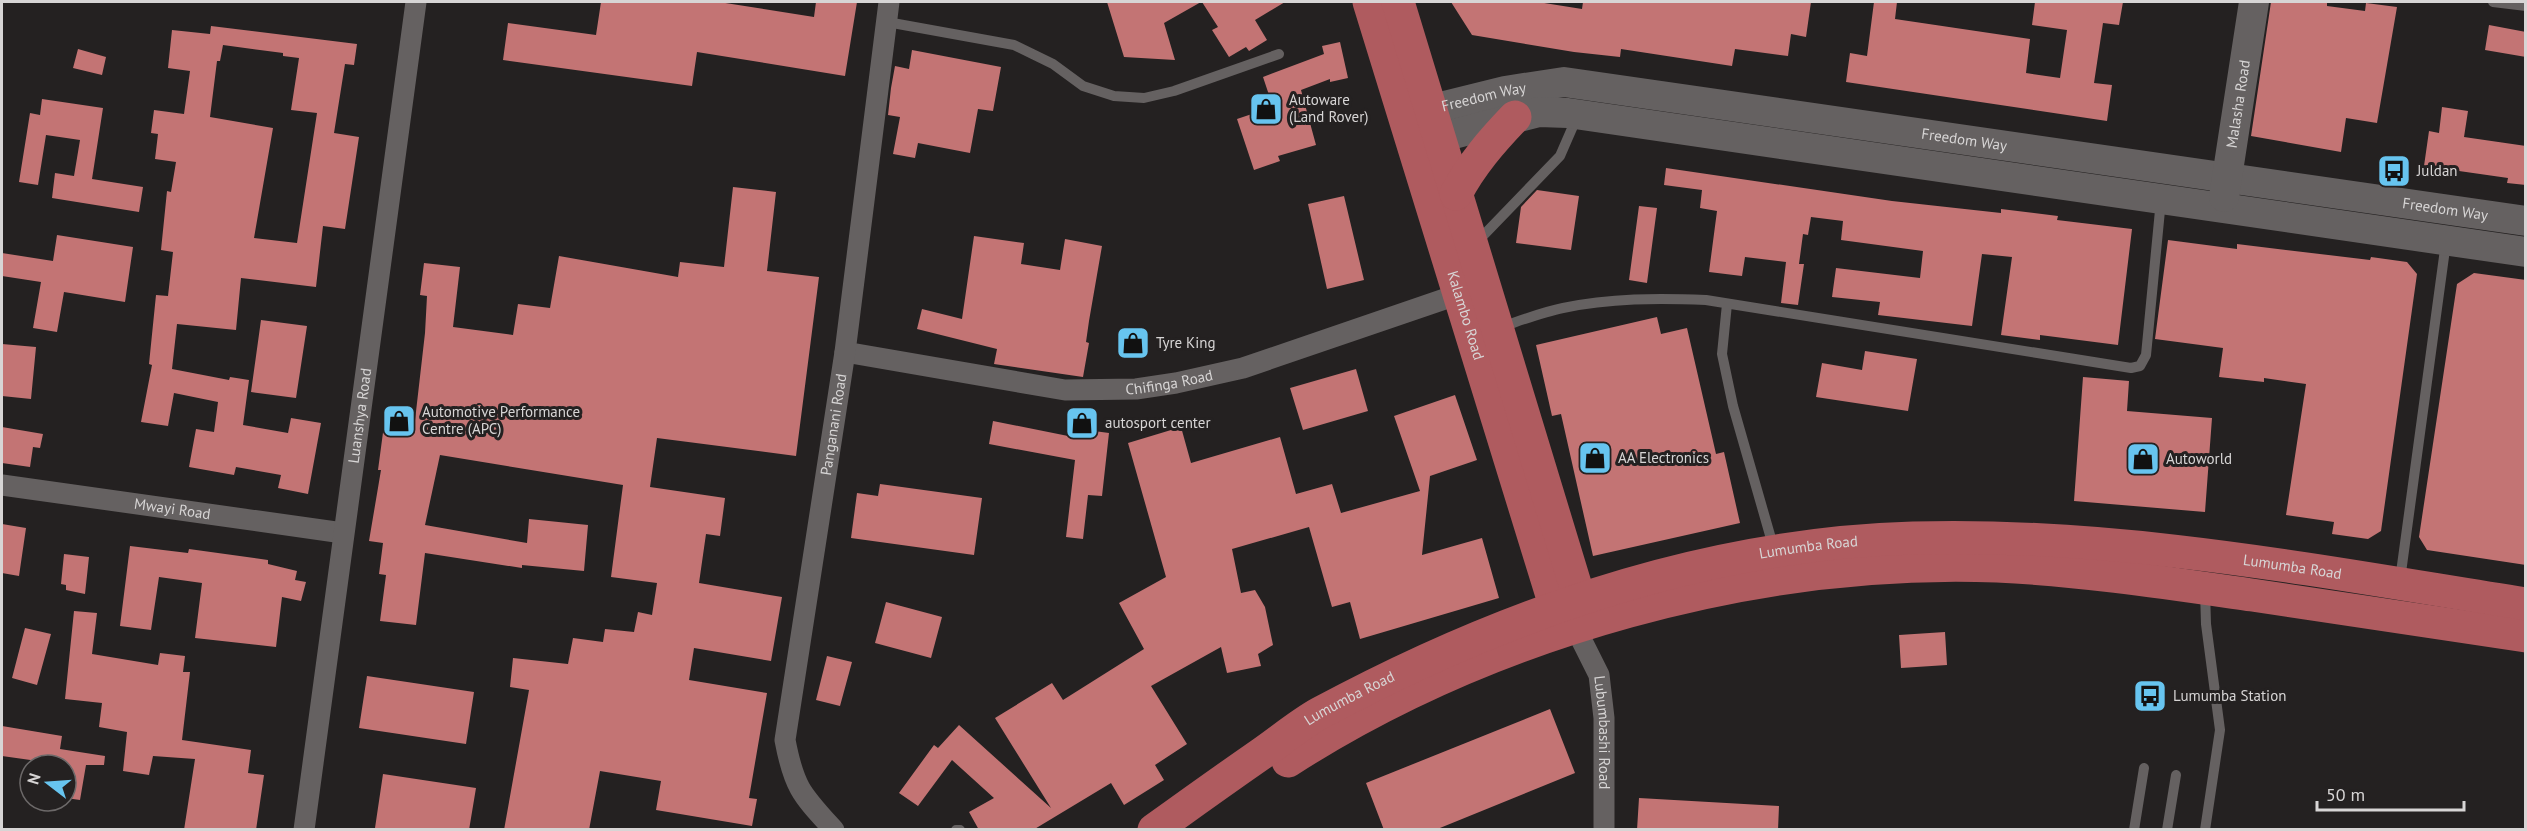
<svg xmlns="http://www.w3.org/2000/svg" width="2527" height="831" viewBox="0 0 2527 831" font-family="'PT Sans',sans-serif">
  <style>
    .building { fill: #c37474; fill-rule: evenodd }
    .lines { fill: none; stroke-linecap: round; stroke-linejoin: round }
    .lane { stroke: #656161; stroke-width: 10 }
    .street { stroke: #656161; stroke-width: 21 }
    .secondary { stroke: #656161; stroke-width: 30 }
    .primary { stroke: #af5b5f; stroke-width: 33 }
    .labels { text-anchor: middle; stroke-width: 6; stroke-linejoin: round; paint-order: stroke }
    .street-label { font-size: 15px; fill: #d7d5d5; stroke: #242121 }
    .poi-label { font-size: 15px; fill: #d7d5d5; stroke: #242121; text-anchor: start }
  </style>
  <rect width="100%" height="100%" fill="#242121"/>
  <path class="building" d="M601 2H719L814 17 816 2H857L845 76 697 52 692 86 503 60 508 23 596 35Z
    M1107 2H1201L1164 23 1175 60 1124 57Z
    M1202 2H1285L1255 20 1267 40 1249 51 1246 47 1229 57 1212 30 1218 27Z
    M1451 2H1538L1582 9 1583 2H1811L1806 37 1791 34 1788 56 1735 49 1732 66 1621 49 1620 57 1574 52 1472 35Z
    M1874 2H1897L1895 19 2030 39 2026 73 2060 78 2067 30 2032 25 2035 2H2123L2119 25 2103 23 2094 83 2112 85 2107 121 1846 82 1850 53 1867 56Z
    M2271 2H2327V6L2365 11 2366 3 2397 7 2377 123 2346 118 2341 152 2251 136Z
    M2489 25 2526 32V57L2485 50Z
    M211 26 357 44 354 65 345 64 334 133 359 137 345 229 323 226 316 287 241 278 236 330 177 324 172 369 229 380 230 377 249 380 243 425 288 433 291 418 321 423 308 494 278 488 281 475 236 467 234 475 189 467 196 429 214 432 218 402 174 393 168 426 141 422 152 365 149 364 156 295 168 296 173 252 161 250 167 191 171 192 176 162 155 159 158 134 151 133 154 110 184 114 190 71 168 68 172 30 210 34ZM223 45 283 53V56L299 58 291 110 317 113 297 243 254 238 273 128 210 117 217 61H220Z
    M1340 42 1348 78 1330 82V79L1301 90 1316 145 1278 156 1280 161 1254 170 1237 119 1273 107 1263 77 1324 54 1322 46Z
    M78 49 106 57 102 75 73 68Z
    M912 50 1001 67 993 111 978 109 970 153 918 143 915 158 893 154 900 117 888 115 891 88 895 66 909 69Z
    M42 99 103 108 92 179 143 187 139 212 52 198 55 173 74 176 80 140 46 135 38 185 19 182 30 113 40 115Z
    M2442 107 2468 111 2464 137 2526 146V185L2507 183 2508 178 2424 166 2429 131 2439 133Z
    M1666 168 1892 201 2001 213V209L2058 216 2057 220 2132 229 2118 345 2040 335V340L2001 335 2012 257 1982 254 1972 326 1878 315 1880 302 1832 297 1836 268 1920 278 1923 251 1841 240 1843 221 1811 217 1808 235 1803 234 1799 264H1804L1798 305 1781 303 1786 262 1745 257 1742 276 1709 272 1717 211 1700 208 1702 190 1664 185Z
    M733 187 776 192 767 271 819 277 796 456 657 438 650 487 725 498 720 536 706 534 699 583 782 597 771 661 694 648 689 680 767 693 749 798 757 799 752 826 656 810 661 781 600 771 589 830H504L529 690 510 687 513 658 568 664 573 638 603 642 605 629 634 632 638 612 652 615 657 583 611 577 623 485 440 455 425 525 527 543 529 519 588 525 584 571 522 565V568L425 553 416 625 380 621 386 575 379 574 383 543 369 541 381 470H378L384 425 414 429 425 333 427 296 420 295 424 263 460 267 453 327 513 335 518 304 550 308 559 256 678 277 680 262 724 267Z
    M1537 190 1579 196 1571 250 1516 243 1521 207Z
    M1344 196 1364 280 1327 289 1308 204Z
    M1639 206 1657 208 1647 283 1629 280Z
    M57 235 133 247 125 302 64 292 57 332 33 328 41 282 2 276V253L53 261Z
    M974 236 1024 243 1021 264 1060 270 1065 239 1102 246 1089 321 1086 342 1089 343 1083 377 994 364 997 349 917 329 922 309 962 319Z
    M2168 240 2237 249V244L2370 260 2371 257 2407 262 2417 274 2381 531 2368 539 2332 534 2334 522 2286 515 2306 384 2264 378V382L2219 377 2223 348 2155 339Z
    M2474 273 2526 280V565L2427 550 2419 537 2457 284Z
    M1657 317 1661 334 1687 328 1716 454 1724 452 1740 523 1593 556 1561 414 1552 416 1536 345Z
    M261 320 307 326 296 398 251 392Z
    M2 344 36 347 31 399 2 396Z
    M1865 351 1917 359 1908 411 1816 397 1822 363 1862 370Z
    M1356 369 1368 411 1303 430 1290 388Z
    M2083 377 2129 381 2127 411 2212 418 2205 512 2074 501Z
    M1455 395 1477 460 1430 476 1422 555 1482 538 1499 598 1360 639 1350 602 1332 607 1309 527 1232 549 1241 593 1255 590 1265 607 1273 645 1258 654 1261 666 1227 673 1221 647 1151 686 1187 744 1155 765 1164 780 1124 805 1111 783 1033 830H979L969 812 994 798 952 760 918 806 899 793 934 745 938 748 959 725 1051 808 995 718 1052 683 1063 700 1144 649 1119 603 1166 577 1128 443 1181 427 1191 463 1280 437 1296 494 1332 484 1341 513 1420 491 1394 416Z
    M993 421 1078 438 1079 429 1109 433 1102 496 1088 495 1083 539 1066 537 1075 460 989 444Z
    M2 427 43 434 40 448 33 447 30 467 2 463Z
    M880 484 982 498 974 555 851 538 857 493 878 496Z
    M2 524 26 528 19 576 2 573Z
    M130 546 188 553 189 549 268 560V564L297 571 295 580 306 582 301 601 282 597 276 647 195 638 202 583 159 577 151 630 120 626Z
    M64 554 89 557 85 594 66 590V585L61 584Z
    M886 602 942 617 931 658 875 643Z
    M74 611 97 613 92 654 158 665 160 653 185 656 183 672H190L182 740 251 750 248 773 264 775 256 830H184L195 759 153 756 149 775 123 771 127 732 99 727 102 703 65 699Z
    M25 628 51 634 37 685 12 678Z
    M1945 632 1947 665 1901 668 1899 635Z
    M827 656 852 662 840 706 816 700Z
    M367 676 474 692 466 744 359 728Z
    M1550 709 1575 773 1435 830H1384L1366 783Z
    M2 726 62 736 60 749 105 756 104 765H86L80 800 66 798V765L2 756Z
    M383 774 476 788 469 830 375 828Z
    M1639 798 1779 806 1778 830H1637Z"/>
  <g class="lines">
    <path class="lane" d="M2493 2 2526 6
      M887 22 1014 45 1053 64 1083 86 1114 96 1144 98 1174 91 1279 54
      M1477 242 1560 156 1577 117
      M1727 304 1722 354 1733 406 1774 549
      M1501 327C1522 320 1543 312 1563 308 1610 298 1658 298 1706 300L2131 368 2140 366 2146 355 2161 200
      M2400 580 2446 242
      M956 830H960
      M2134 830 2144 768
      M2167 830 2176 775
      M2205 830 2220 730 2206 624 2205 591"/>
    <g class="street">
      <path id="s1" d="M845 352 1065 390 1136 389 1176 383 1243 368 1471 290"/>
      <path id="s2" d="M2 485 343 533"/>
      <path id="s3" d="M1581 639 1599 675 1604 718V830"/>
      <path id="s4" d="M304 830 416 2"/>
      <path id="s5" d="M834 830C802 795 794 788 785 740L845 352 889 2"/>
    </g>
    <g class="secondary">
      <path id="s6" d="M1408 115 1505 91 1564 82 2526 221"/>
      <path d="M1415 144 1539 112 1568 113 2526 252"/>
      <path id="s7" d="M2224 197 2254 2"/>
    </g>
    <g class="primary">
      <path id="s8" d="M1369 2 1562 628"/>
      <path d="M1398 2 1586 620"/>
      <path d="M1456 194C1471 165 1492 141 1515 117"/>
      <path d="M1288 761C1491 631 1756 557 1997 566 2082 570 2168 583 2252 595 2343 609 2434 623 2526 636"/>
      <path id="s9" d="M1154 830C1190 804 1225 779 1261 754 1280 741 1300 724 1320 713 1502 615 1705 544 1913 538 2119 532 2323 572 2526 604"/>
    </g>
  </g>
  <defs>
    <symbol id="shop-square" viewBox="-11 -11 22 22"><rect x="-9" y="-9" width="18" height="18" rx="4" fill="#67c4ef" stroke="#242121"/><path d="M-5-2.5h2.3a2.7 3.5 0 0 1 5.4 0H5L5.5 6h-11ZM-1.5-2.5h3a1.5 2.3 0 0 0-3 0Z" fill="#111"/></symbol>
    <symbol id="bus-square" viewBox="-11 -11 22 22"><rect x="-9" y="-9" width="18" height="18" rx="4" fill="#67c4ef" stroke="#242121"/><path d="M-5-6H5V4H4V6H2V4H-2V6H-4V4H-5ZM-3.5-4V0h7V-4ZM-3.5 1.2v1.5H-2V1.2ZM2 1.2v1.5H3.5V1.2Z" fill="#111"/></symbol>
  </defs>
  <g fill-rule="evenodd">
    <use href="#shop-square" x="1247" y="90" width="38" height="38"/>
    <use href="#bus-square" x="2375" y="152" width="38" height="38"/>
    <use href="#shop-square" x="1114" y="324" width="38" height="38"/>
    <use href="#shop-square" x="380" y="402" width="38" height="38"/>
    <use href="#shop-square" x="1063" y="404" width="38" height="38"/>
    <use href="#shop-square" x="1576" y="439" width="38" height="38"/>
    <use href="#shop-square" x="2124" y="440" width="38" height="38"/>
    <use href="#bus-square" x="2131" y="677" width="38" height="38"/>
  </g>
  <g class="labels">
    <g class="street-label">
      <text dy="5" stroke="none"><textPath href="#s6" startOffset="78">Freedom Way</textPath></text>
      <text dy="5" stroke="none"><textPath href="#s7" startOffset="94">Malasha Road</textPath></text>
      <text dy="5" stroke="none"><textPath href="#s6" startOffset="564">Freedom Way</textPath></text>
      <text dy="5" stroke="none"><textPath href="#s6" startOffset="1050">Freedom Way</textPath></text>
      <text dy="5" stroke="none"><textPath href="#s8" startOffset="328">Kalambo Road</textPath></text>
      <text dy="5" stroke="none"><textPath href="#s1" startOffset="328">Chifinga Road</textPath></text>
      <text dy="5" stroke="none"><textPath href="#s4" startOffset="418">Luanshya Road</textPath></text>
      <text dy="5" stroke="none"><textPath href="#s5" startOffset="424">Panganani Road</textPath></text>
      <text dy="5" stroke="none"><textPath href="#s2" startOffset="172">Mwayi Road</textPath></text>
      <text dy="5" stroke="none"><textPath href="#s9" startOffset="722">Lumumba Road</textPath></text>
      <text dy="5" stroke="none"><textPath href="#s9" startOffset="1208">Lumumba Road</textPath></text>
      <text dy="5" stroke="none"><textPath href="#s9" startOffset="236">Lumumba Road</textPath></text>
      <text dy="5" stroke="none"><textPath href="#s3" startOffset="98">Lubumbashi Road</textPath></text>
    </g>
    <g class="poi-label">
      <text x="1289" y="105">Autoware<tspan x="1289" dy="17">(Land Rover)</tspan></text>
      <text x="2417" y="176">Juldan</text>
      <text x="1156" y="348">Tyre King</text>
      <text x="422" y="417">Automotive Performance<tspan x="422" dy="17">Centre (APC)</tspan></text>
      <text x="1105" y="428">autosport center</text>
      <text x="1618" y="463">AA Electronics</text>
      <text x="2166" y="464">Autoworld</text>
      <text x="2173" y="701">Lumumba Station</text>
    </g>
  </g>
  <rect width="2527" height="831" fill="none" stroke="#d7d5d5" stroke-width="6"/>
  <g transform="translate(48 783) rotate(287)"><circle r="28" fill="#242121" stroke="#6c6969" stroke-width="1.5"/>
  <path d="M0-4.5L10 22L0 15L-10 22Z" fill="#67c4ef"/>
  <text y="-9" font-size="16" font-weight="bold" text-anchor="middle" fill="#d7d5d5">N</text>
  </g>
  <path d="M2317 801v9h147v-9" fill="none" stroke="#d7d5d5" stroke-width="3"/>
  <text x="2326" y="801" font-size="18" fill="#d7d5d5" stroke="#242121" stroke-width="4.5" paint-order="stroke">50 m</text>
</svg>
